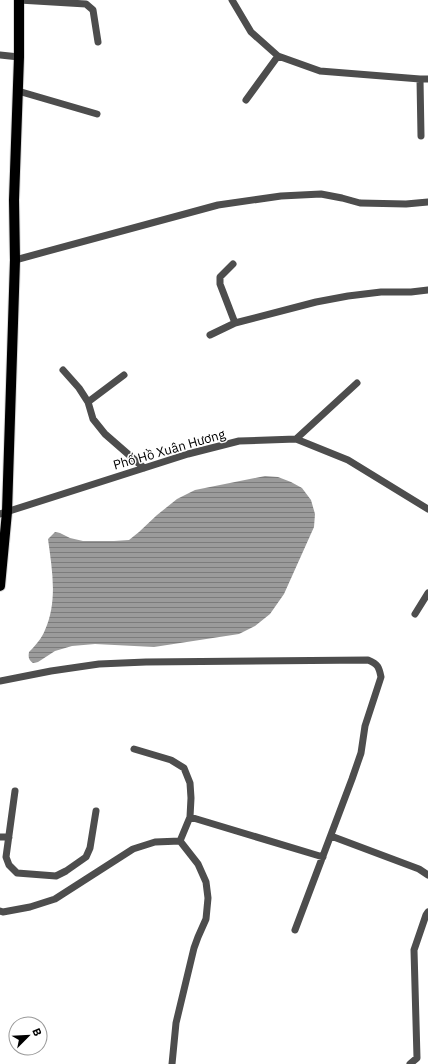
<svg xmlns="http://www.w3.org/2000/svg" width="428" height="1064" viewBox="0 0 428 1064" font-family="'IBM Plex Sans',sans-serif">
  <style>
    .water { fill: url(#water-rules) }
    .lines { fill: none; stroke-linecap: round; stroke-linejoin: round }
    .major-casing { stroke: #dbdbdb; stroke-width: 12 }
    .minor { stroke: #4d4d4d; stroke-width: 7 }
    .major { stroke: #000; stroke-width: 10 }
    .labels { text-anchor: middle; stroke-width: 3; stroke-linejoin: round; paint-order: stroke }
    .street-label { font-size: 13px; fill: #000; stroke: #fff }
  </style>
  <defs>
    <pattern id="water-rules" width="6" height="5" patternUnits="userSpaceOnUse"><rect width="6" height="5" fill="#9b9b9b"/><path d="M0 2.5h6" fill="none" stroke="#7c7c7c"/></pattern>
  </defs>
  <rect width="100%" height="100%" fill="#fff"/>
  <path class="water" d="M265 476 278 477 291 482 302 488 311 500 315 514 314 527 284 594 270 614 255 626 239 634 154 647 95 644 72 646 55 651 38 662 33 663C29 660 28 658 29 652 35 646 42 638 45 630 58 601 52 569 48 539L55 532 60 533 70 538 83 541H114L129 540 139 532 157 515 177 499 195 490Z"/>
  <g class="lines">
    <defs>
      <path id="major" d="M0 586 7 512 15 260 14 200 19 57V0"/>
    </defs>
    <use href="#major" class="major-casing"/>
    <path class="minor" d="M19 0 86 4 93 10 98 42
      M232 0 251 32 278 56 320 71 420 79H428
      M0 55 19 57
      M420 79 421 136
      M18 91 97 114
      M246 100 278 56
      M15 260 218 205 281 196 321 194 342 198 360 203 406 204 428 202
      M233 264 220 277V284L235 323
      M210 335 235 323 316 302 348 296 381 292H411L428 290
      M63 370 79 388 88 402 93 419 105 434 144 468
      M88 402 124 375
      M296 439 357 383
      M0 514 188 454 239 441 296 439 348 460 428 509
      M415 614 428 593
      M0 681 51 671 99 664 146 662 368 660C378 664 379 667 381 677L365 726 361 753 352 779 295 930
      M134 749 171 760 184 768 190 783 191 798 190 817 180 841
      M15 791 6 857 9 865 17 873 56 876 66 871 86 857 90 848 96 811
      M190 817 323 857
      M331 836 419 869 428 875
      M0 837H9
      M0 911 3 912 30 907 55 899 133 849 155 842 180 841
      M172 1064 176 1023 194 948 198 937 206 919 208 898 206 882 198 864 180 841
      M410 1064 417 1058 414 950 426 915 428 912"/>
    <use href="#major" class="major"/>
  </g>
  <g class="labels">
    <g class="street-label">
      <text transform="translate(169 449) rotate(-16)" y="5">Phố Hồ Xuân Hương</text>
    </g>
  </g>
  <g transform="translate(28 1036) rotate(66)"><circle r="19" fill="#ffffff" stroke="#999999"/>
  <path d="M0-3L7 15L0 10L-7 15Z" fill="#000000"/>
  <text y="-6" font-size="11" font-weight="bold" text-anchor="middle" fill="#000000">B</text>
  </g>
</svg>
